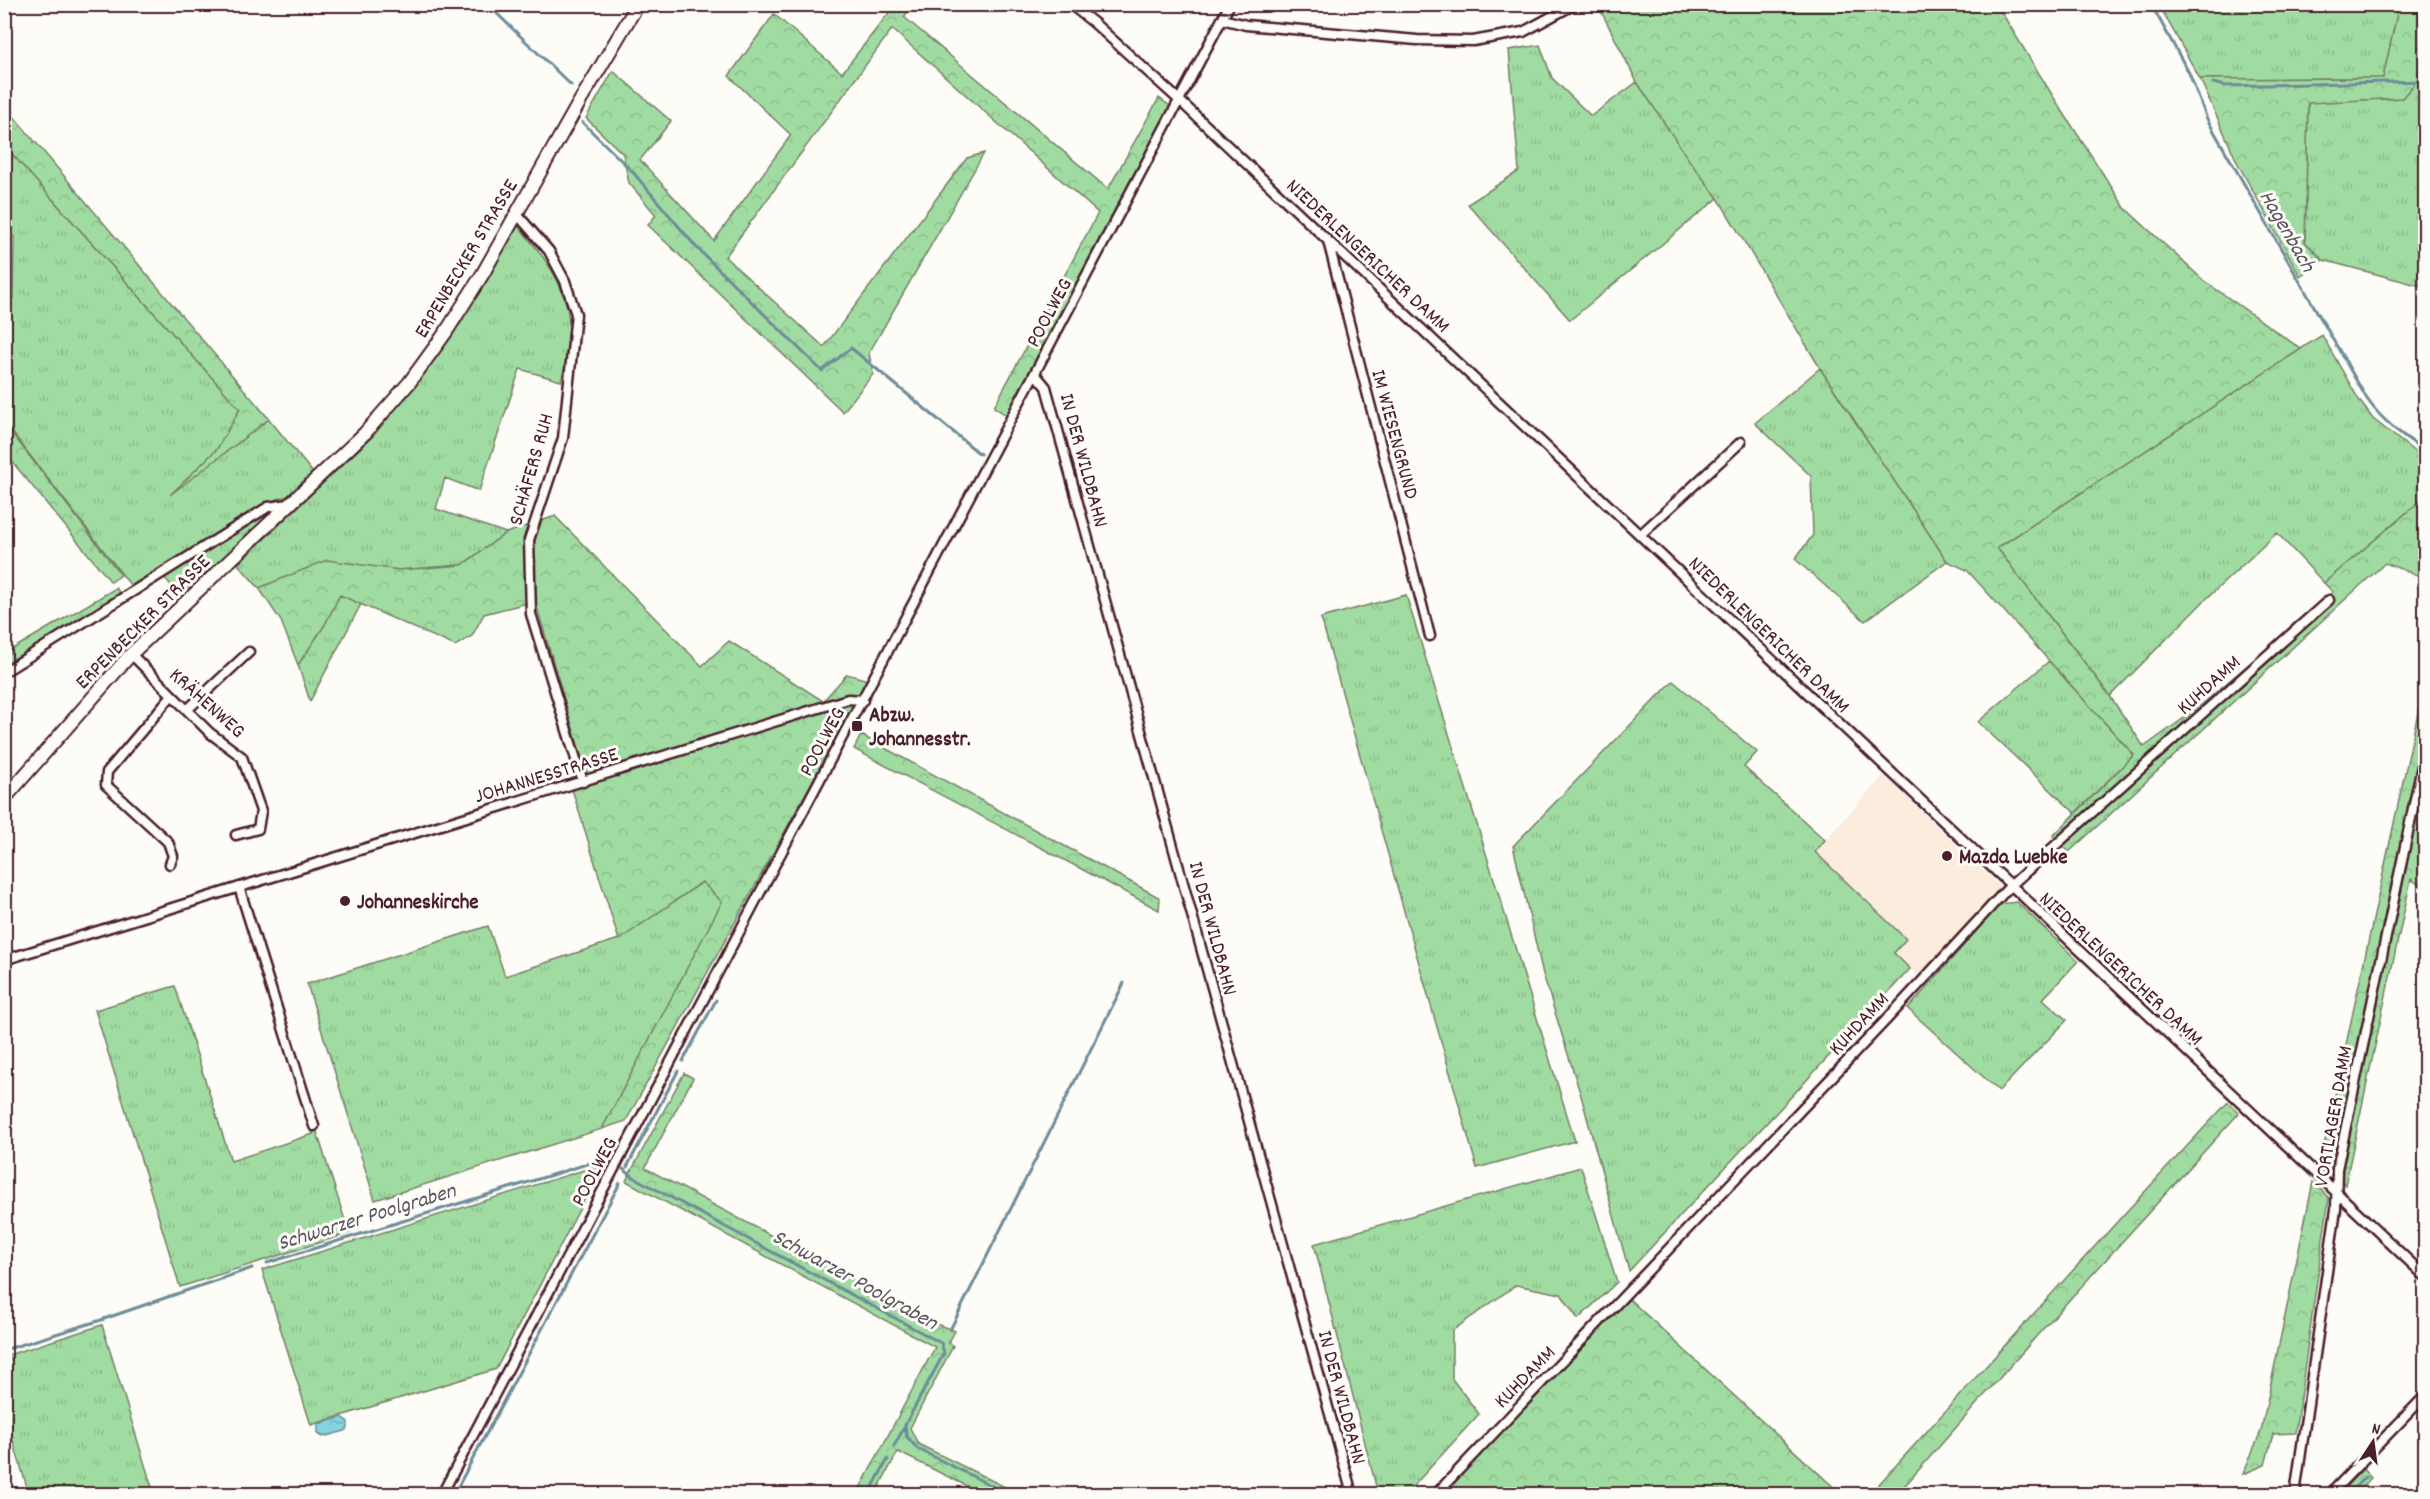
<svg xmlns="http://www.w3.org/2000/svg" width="2430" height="1499" viewBox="0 0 2430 1499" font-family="Dekko,sans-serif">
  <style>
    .built { fill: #fbecde }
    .grass { fill: url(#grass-tufts); stroke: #757e66; stroke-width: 1.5 }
    .forest { fill: url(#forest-crowns); stroke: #757e66; stroke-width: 1.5 }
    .water { fill: url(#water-ripples); stroke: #6d8c98; stroke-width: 1.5 }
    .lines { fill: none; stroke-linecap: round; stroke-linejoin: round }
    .stream { stroke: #6d8c98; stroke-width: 3 }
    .minor-casing { stroke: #4a1f2b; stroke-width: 13 }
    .secondary-casing { stroke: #4a1f2b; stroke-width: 16 }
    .minor { stroke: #fdfcf7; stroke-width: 8 }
    .secondary { stroke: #fdfcf7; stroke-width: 12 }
    .poi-dot { fill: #4a1f2b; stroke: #fdfcf7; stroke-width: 2 }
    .labels { text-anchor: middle; stroke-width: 6; stroke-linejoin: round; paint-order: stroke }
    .street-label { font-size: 21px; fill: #4a1f2b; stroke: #fdfcf7 }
    .poi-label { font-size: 21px; font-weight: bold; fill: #4a1f2b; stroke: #fdfcf7; text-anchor: start }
    .water-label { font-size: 22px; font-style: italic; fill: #5b5561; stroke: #fdfcf7 }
  </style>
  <defs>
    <pattern id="grass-tufts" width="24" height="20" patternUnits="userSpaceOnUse" patternTransform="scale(1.5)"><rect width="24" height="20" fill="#a0dca2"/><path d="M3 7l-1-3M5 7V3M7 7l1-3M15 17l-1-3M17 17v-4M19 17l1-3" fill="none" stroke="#8bbc8c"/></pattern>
    <pattern id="forest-crowns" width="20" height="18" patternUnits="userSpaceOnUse" patternTransform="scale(1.5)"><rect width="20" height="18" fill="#a0dca2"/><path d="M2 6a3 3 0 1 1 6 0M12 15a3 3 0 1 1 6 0" fill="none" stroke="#8bbc8c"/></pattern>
    <pattern id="water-ripples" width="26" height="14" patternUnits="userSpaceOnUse" patternTransform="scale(1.5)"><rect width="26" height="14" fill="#84d4e0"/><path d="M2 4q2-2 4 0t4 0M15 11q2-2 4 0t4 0" fill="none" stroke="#74b6c0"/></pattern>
  </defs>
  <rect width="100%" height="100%" fill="#fdfcf7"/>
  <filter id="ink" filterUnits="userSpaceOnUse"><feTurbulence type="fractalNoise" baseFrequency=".0167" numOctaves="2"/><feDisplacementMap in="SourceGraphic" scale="12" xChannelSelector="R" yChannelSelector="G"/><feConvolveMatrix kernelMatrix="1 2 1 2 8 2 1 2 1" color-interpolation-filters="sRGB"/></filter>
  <g filter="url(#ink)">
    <path class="built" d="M1884 775 2001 887 1919 978 1893 953 1905 939 1814 852Z"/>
    <path class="grass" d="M2159 5H2399L2383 78 2200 79Z
      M1540 45 1552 78 1591 116 1637 82 1718 198 1570 320 1468 204 1519 171 1509 50Z
      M2421 76 2425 77V287L2323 260 2305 242 2308 102 2402 98Z
      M5 146 240 409 217 449 176 490 269 419 313 473 288 496 268 502 131 586 5 423 4 304 13 298 14 237 5 226Z
      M518 226C564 279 581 311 561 381L520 369 479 491 445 478 436 509 506 533 462 565 399 570 327 561 259 588 238 564 372 437 414 387 452 335Z
      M2322 335 2359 400 2373 419 2425 460V497L2324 583 2277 533 2204 601 2110 696 1997 548Z
      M1820 368 1947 561 1865 621 1795 559 1813 535 1811 476 1755 423Z
      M268 512H275L181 597 164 577Z
      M340 594 361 604 310 701 298 665 324 626Z
      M1406 595 1575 1141 1477 1168 1321 618Z
      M2049 661 2134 755 2075 813 1978 722Z
      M1673 681 1757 752 1744 767 1825 840 1815 852 1906 939 1894 953 1910 969 1629 1271 1582 1099 1543 974 1513 846Z
      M703 882 723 902 602 1129 375 1200 307 984 488 926 505 976 619 939Z
      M2017 902 2078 961 2043 999 2067 1020 1999 1091 1908 1009 2000 904Z
      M175 986 231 1161 313 1134 311 1127 315 1126 349 1233 180 1287 95 1010Z
      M603 1164 496 1369 311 1425 262 1270Z
      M1581 1167 1617 1282 1578 1319 1561 1294 1516 1285 1452 1331V1379L1479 1414 1406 1494H1378L1314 1244Z
      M102 1325 154 1494H29L5 1414V1356Z"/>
    <path class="forest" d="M895 5H913L904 17 1108 189 1159 98 1170 106 1006 415 994 407 1098 213 892 29 725 257 824 347 967 158 984 153 869 353 873 374 843 412 648 225 656 215 629 183 623 154 586 118 613 71 671 121 640 160 714 241 791 135 729 76 774 14 842 73Z
      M1598 5H1997L2054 98 2125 208 2203 280 2301 349 1997 548 2110 696 2144 747 2195 710 2333 592 2324 583 2425 497V578L2385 563 2069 852 2053 836 2134 755 1967 570 1947 561 1820 368 1718 198 1691 163 1637 82Z
      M2399 5H2425V77L2421 76 2402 98 2308 103 2305 242 2323 260 2300 276 2238 164 2200 79 2383 78Z
      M5 106 269 419 170 495 217 449 240 409 5 146Z
      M4 423 121 575 111 582 5 453Z
      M555 516 702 666 729 641 823 701 847 674 868 680 626 1121 602 1129 722 902 702 882 619 940 572 789 585 769 535 601 484 614 472 636 455 646 340 595 324 626 298 665 281 621 259 588 327 560 399 570 462 565 506 533Z
      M116 588 121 595 5 665 4 654Z
      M2425 680V889L2411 879 2345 1185 2321 1160Z
      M861 735 1160 898 1159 910 854 749Z
      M684 1073 693 1078 645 1168 936 1324 955 1331 949 1342 953 1346 910 1428 918 1444 1019 1494H983L898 1452 875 1494H857L935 1347 626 1181Z
      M2228 1102 2239 1113 2041 1331 1908 1482 1896 1494H1870L2126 1212Z
      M2313 1182 2329 1198 2295 1433 2273 1434 2265 1465 2243 1474 2261 1431Z
      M1629 1299 1841 1494H1442Z
      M2363 1469 2371 1478 2355 1494H2339Z"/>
    <path class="water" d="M343 1417 348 1422V1428L345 1431 323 1437 318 1434V1424Z"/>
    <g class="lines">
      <path class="stream" d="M487 4 571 85
        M2151 4 2189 73 2207 119 2367 399C2383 422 2403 436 2426 451
        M2213 83 2225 86 2426 81
        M582 122 632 171 696 247 822 371 851 348 980 454
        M2426 846V850
        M683 1061 716 1000
        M627 1167 678 1071
        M623 1169 635 1178 941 1343 944 1353 905 1425 907 1437 918 1449 1008 1494
        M267 1263 603 1159 611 1162
        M950 1330 1124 983
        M4 1350 98 1321 252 1268
        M894 1446 905 1426
        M454 1494 620 1183
        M869 1494 888 1459
        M2348 1494 2365 1477"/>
      <defs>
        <path id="minor" d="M1070 4 1094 23 1179 100 2426 1277
          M1222 19 1246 25 1417 40 1473 41 1523 32 1575 4
          M516 213 549 251 565 281 576 314 563 438 529 540 531 614 583 782
          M1328 241 1430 636
          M1036 375 1046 387 1352 1494
          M1640 535 1741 442
          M131 654 210 733 242 757 261 811 258 829 236 835
          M4 672 268 507 289 504
          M187 710 249 652
          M170 864 173 856 168 842 106 785 107 772 172 695
          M239 887 314 1126
          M4 960 848 699 863 700
          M442 1494 1230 4
          M1436 1494 1888 1018 2009 887 2329 600
          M2295 1494 2336 1209 2337 1169 2426 747
          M2330 1494 2426 1395"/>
        <path id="secondary" d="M4 799 131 654 365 433 409 383 446 332 482 275 579 103 638 4"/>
      </defs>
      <use href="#minor" class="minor-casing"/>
      <use href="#secondary" class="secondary-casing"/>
      <use href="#minor" class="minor"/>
      <use href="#secondary" class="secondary"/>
    </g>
  </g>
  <g class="poi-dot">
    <rect x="851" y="720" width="12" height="12" rx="3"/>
    <circle cx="1947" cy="856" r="6"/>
    <circle cx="345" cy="901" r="6"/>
  </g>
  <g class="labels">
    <g class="street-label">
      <text transform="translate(1369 255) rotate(43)" y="7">NIEDERLENGERICHER DAMM</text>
      <text transform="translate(465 258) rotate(-59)" y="7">ERPENBECKER STRASSE</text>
      <text transform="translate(1048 312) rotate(-62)" y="7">POOLWEG</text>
      <text transform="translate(1396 434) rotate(75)" y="7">IM WIESENGRUND</text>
      <text transform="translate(1085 460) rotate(75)" y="7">IN DER WILDBAHN</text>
      <text transform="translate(530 469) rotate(-74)" y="7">SCHÄFERS RUH</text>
      <text transform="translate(142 621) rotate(-45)" y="7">ERPENBECKER STRASSE</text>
      <text transform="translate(1770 634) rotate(44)" y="7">NIEDERLENGERICHER DAMM</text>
      <text transform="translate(2208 684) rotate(-42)" y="7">KUHDAMM</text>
      <text transform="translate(208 702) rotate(42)" y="7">KRÄHENWEG</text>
      <text transform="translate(821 741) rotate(-62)" y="7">POOLWEG</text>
      <text transform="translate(546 774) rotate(-17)" y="7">JOHANNESSTRASSE</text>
      <text transform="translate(1214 928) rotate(75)" y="7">IN DER WILDBAHN</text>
      <text transform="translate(2122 968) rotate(43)" y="7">NIEDERLENGERICHER DAMM</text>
      <text transform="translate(1858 1023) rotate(-47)" y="7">KUHDAMM</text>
      <text transform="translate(2332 1116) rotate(-80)" y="7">VORTLAGER DAMM</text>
      <text transform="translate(593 1171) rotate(-62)" y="7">POOLWEG</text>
      <text transform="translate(1524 1376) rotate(-46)" y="7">KUHDAMM</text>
      <text transform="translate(1343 1397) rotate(75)" y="7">IN DER WILDBAHN</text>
    </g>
    <g class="poi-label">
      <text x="869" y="721">Abzw.<tspan x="869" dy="24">Johannesstr.</tspan></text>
      <text x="1959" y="863">Mazda Luebke</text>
      <text x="357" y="908">Johanneskirche</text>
    </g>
    <g class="water-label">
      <text transform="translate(2289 230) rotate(60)" y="8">Hagenbach</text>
      <text transform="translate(366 1215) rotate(-17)" y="8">Schwarzer Poolgraben</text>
      <text transform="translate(856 1278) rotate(29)" y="8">Schwarzer Poolgraben</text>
    </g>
  </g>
  <rect width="2430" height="1499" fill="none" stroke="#fdfcf7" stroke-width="24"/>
  <rect x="12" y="12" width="2406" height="1475" fill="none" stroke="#4a1f2b" stroke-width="2" filter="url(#ink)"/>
  <g transform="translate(2373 1442) rotate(13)" stroke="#fdfcf7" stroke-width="4.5" paint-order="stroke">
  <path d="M0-4.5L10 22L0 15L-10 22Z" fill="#4a1f2b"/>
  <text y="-9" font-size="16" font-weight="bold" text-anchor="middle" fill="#4a1f2b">N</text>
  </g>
</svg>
